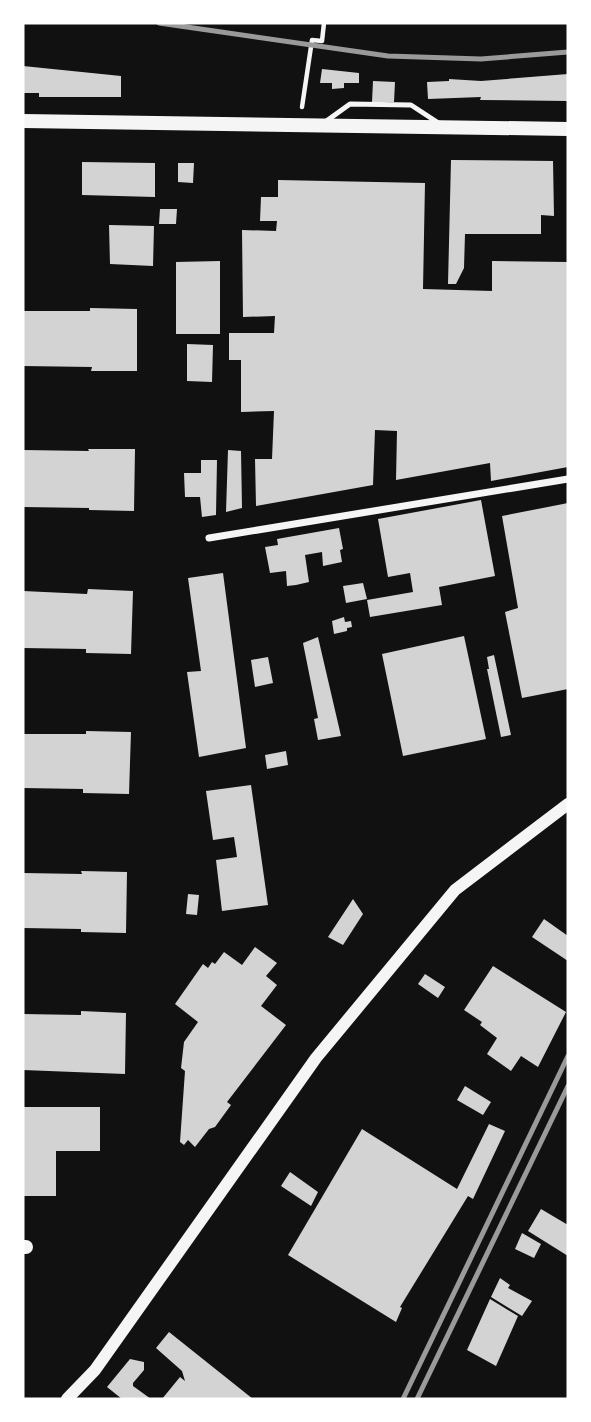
<svg xmlns="http://www.w3.org/2000/svg" width="591" height="1422" viewBox="0 0 591 1422" font-family="Inter,sans-serif">
  <style>
    .building { fill: #d3d3d3 }
    .lines { fill: none; stroke-linecap: round; stroke-linejoin: round }
    .path { stroke: #f5f5f5; stroke-width: 4.5 }
    .service { stroke: #f5f5f5; stroke-width: 5 }
    .minor { stroke: #f5f5f5; stroke-width: 7 }
    .tertiary { stroke: #f5f5f5; stroke-width: 12 }
    .secondary { stroke: #f5f5f5; stroke-width: 14 }
    .rail { stroke: #9a9a9a; stroke-width: 5 }
  </style>
  <rect width="100%" height="100%" fill="#111"/>
  <path class="building" d="M23 66 121 76V97H39V93H23Z
    M322 69 359 73V83H344V88L332 89V83H320Z
    M568 74V101L480 100 481 97 428 99 427 82 449 81V79L481 81Z
    M373 81 395 82 394 102H372Z
    M451 160 553 161 554 216 541 215V234H465L464 268 456 284H448Z
    M82 162 155 163V197L82 195Z
    M178 163H194L193 183 178 182Z
    M278 180 425 183 423 289 492 291V261L568 262V467L491 481 490 463 396 480 397 431 375 430 373 485 256 506 255 459H272L274 411 241 412V360H229V333H274L275 316 243 317 242 230 276 231 277 221H260L261 197H278Z
    M160 209H177L176 224H159Z
    M109 225 154 226 153 266 110 264Z
    M220 261V334H176V262Z
    M90 308 137 309V371H91L92 367 23 366V311H90Z
    M187 344 213 345 212 382 187 381Z
    M88 449H135L134 511 89 510V508L23 507V450L89 451Z
    M228 450 241 451 242 508 226 512Z
    M201 460H217L216 515 202 517 200 497H185L184 473H201Z
    M481 500 495 576 439 587 442 605 370 617 367 600 413 592 410 573 388 577 378 519Z
    M568 503V689L522 698 505 612 518 608 502 516Z
    M339 528 343 549 340 550 342 562 323 566 322 552 305 555 309 582 296 585 287 586 286 571 270 573 265 547 278 545 277 539Z
    M223 573 246 748 199 757 187 672 201 671 188 578Z
    M363 583 367 599 346 603 343 586Z
    M88 589 133 591 131 654 86 653V649L23 648V591L87 594Z
    M344 617 345 622 351 621 352 627 347 628V631L334 634 332 621Z
    M464 636 486 739 403 756 382 654Z
    M318 637 341 736 318 740 314 719 318 718 303 643Z
    M494 655 511 735 501 737 487 669H489L487 657Z
    M268 657 273 683 255 687 251 660Z
    M86 731 131 732 129 794 83 793V789L23 788V734H86Z
    M286 751 288 765 267 769 265 755Z
    M251 785 268 905 222 911 216 860 237 857 234 837 213 840 206 791Z
    M81 871 127 872 126 933 81 932V929L23 928V873L82 874Z
    M188 894 199 895 197 915 186 914Z
    M353 899 363 914 343 945 328 937Z
    M544 919 568 936V961L532 937Z
    M255 947 277 963 266 976 277 985 261 1006 286 1025 227 1102 231 1105 215 1127 209 1129 195 1147 188 1140 184 1145 180 1142 185 1071 181 1068 184 1042 198 1022 175 1004 203 964 208 968 212 962 215 964 224 952 242 965Z
    M493 966 566 1012 538 1067 521 1056 511 1071 487 1054 497 1038 480 1025 482 1022 464 1010Z
    M425 974 445 987 438 998 418 984Z
    M81 1011 126 1013 125 1074 23 1070V1014L81 1015Z
    M465 1086 491 1102 483 1115 457 1100Z
    M23 1107H100V1151H56V1196H23Z
    M489 1124 505 1131 473 1199 468 1196 400 1307 402 1308 396 1322 288 1255 362 1129 457 1189Z
    M290 1172 318 1192 311 1206 281 1186Z
    M541 1209 568 1225V1256L528 1231Z
    M522 1233 541 1244 534 1258 515 1249Z
    M500 1278 510 1285 508 1288 532 1301 522 1316 491 1297Z
    M490 1299 518 1316 496 1366 467 1350Z
    M169 1332 253 1399H162L180 1377 185 1381 182 1371 156 1348Z
    M130 1359 144 1362V1370L133 1383V1386L151 1399H122L107 1387Z"/>
  <g class="lines">
    <path class="path" d="M302 107 312 40 322 41 324 23"/>
    <path class="service" d="M325 122 350 104 411 105 440 124"/>
    <path class="minor" d="M209 538 568 479"/>
    <path class="tertiary" d="M67 1399 95 1370 316 1058 455 890 568 804"/>
    <path class="secondary" d="M23 121 568 129
      M23 1247H26"/>
    <path class="rail" d="M159 23 388 56 481 59 568 52
      M403 1399 568 1056
      M417 1399 568 1086"/>
  </g>
  <rect width="591" height="1422" fill="none" stroke="#ffffff" stroke-width="49"/>
</svg>
